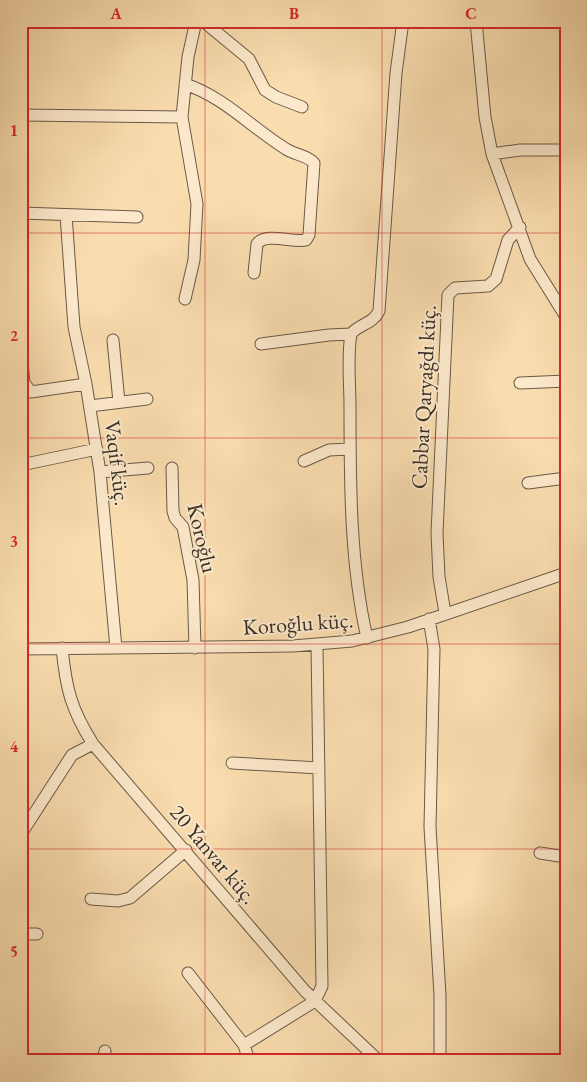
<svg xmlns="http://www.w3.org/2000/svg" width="587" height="1082" viewBox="0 0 587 1082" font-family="'EB Garamond',serif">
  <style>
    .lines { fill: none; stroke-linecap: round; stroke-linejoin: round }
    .minor-casing { stroke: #695a48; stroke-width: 13 }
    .minor { stroke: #fce9cb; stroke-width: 11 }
    .grid { fill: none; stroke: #d62828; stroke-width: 1; stroke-opacity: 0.55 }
    .labels { text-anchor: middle; stroke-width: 4; stroke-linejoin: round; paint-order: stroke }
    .street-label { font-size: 22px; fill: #392f26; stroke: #fce9cb }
    .neatline { fill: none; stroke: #d62828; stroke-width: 2 }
    .grid-label { font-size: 16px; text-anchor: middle; font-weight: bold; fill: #d62828 }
  </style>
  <rect width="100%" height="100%" fill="#faddaf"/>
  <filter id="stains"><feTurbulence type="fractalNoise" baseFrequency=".004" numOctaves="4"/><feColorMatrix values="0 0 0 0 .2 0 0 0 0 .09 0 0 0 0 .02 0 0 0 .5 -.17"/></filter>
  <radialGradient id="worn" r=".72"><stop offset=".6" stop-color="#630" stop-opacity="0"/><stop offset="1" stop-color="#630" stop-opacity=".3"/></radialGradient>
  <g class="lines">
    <defs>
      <path id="minor" d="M203 21 249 59 265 90 276 97 302 107
        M476 21 485 117 492 154 530 259 566 317
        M185 84C224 97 252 128 286 149 295 155 307 155 314 163L309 235 306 240C293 243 266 232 257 244L254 273
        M21 115 182 117
        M492 154 520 150H566
        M21 213 137 217
        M66 215 74 327 86 384
        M185 299 194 260 197 204 182 117 188 57 196 21
        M351 334C347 357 350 383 350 406 350 483 350 563 367 638
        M113 340 119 402
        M261 344 329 335 351 334C359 324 373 324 379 311L396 73 403 21
        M21 350 24 383 31 392 86 384 100 472 116 648
        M520 383 566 381
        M90 406 147 399
        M304 461 329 450 350 449
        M21 465 97 449
        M172 468 173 511 175 518 183 527 193 580 195 648
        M100 472 148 468
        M528 483 566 478
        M445 613 439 577 437 533 448 295 455 288 488 286 496 279 508 240 520 227
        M429 619 434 649 430 827 440 995V1061
        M62 648C66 689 71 709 93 744L305 991 379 1061
        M21 649 293 646 352 641 408 627 566 573
        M232 763 319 768
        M21 834 72 755 93 744
        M540 853 566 857
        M91 899 118 901 130 898 186 850
        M21 934H37
        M188 973 244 1045 249 1061
        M244 1045 315 1001 322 986 317 645
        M103 1061 105 1051"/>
    </defs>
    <use href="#minor" class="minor-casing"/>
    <use href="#minor" class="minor"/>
  </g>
  <path class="grid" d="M205 21V1061M382 21V1061M21 233H566M21 438H566M21 644H566M21 849H566"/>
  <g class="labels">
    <g class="street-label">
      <text transform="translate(423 397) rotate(-87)" y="8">Cabbar Qaryağdı küç.</text>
      <text transform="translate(118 463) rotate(83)" y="8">Vaqif küç.</text>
      <text transform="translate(203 538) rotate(77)" y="8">Koroğlu</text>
      <text transform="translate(298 623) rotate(-4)" y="8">Koroğlu küç.</text>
      <text transform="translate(214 854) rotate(50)" y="8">20 Yanvar küç.</text>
    </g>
  </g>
  <rect width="587" height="1082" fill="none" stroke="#faddaf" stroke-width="55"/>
  <rect x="28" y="28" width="532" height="1026" class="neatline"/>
  <g class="grid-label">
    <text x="116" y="19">A</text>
    <text x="294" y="19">B</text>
    <text x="471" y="19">C</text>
    <text x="14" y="136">1</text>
    <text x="14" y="341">2</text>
    <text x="14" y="547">3</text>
    <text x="14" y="752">4</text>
    <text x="14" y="957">5</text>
  </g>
  <rect width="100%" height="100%" filter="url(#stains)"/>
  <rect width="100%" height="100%" fill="url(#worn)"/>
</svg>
